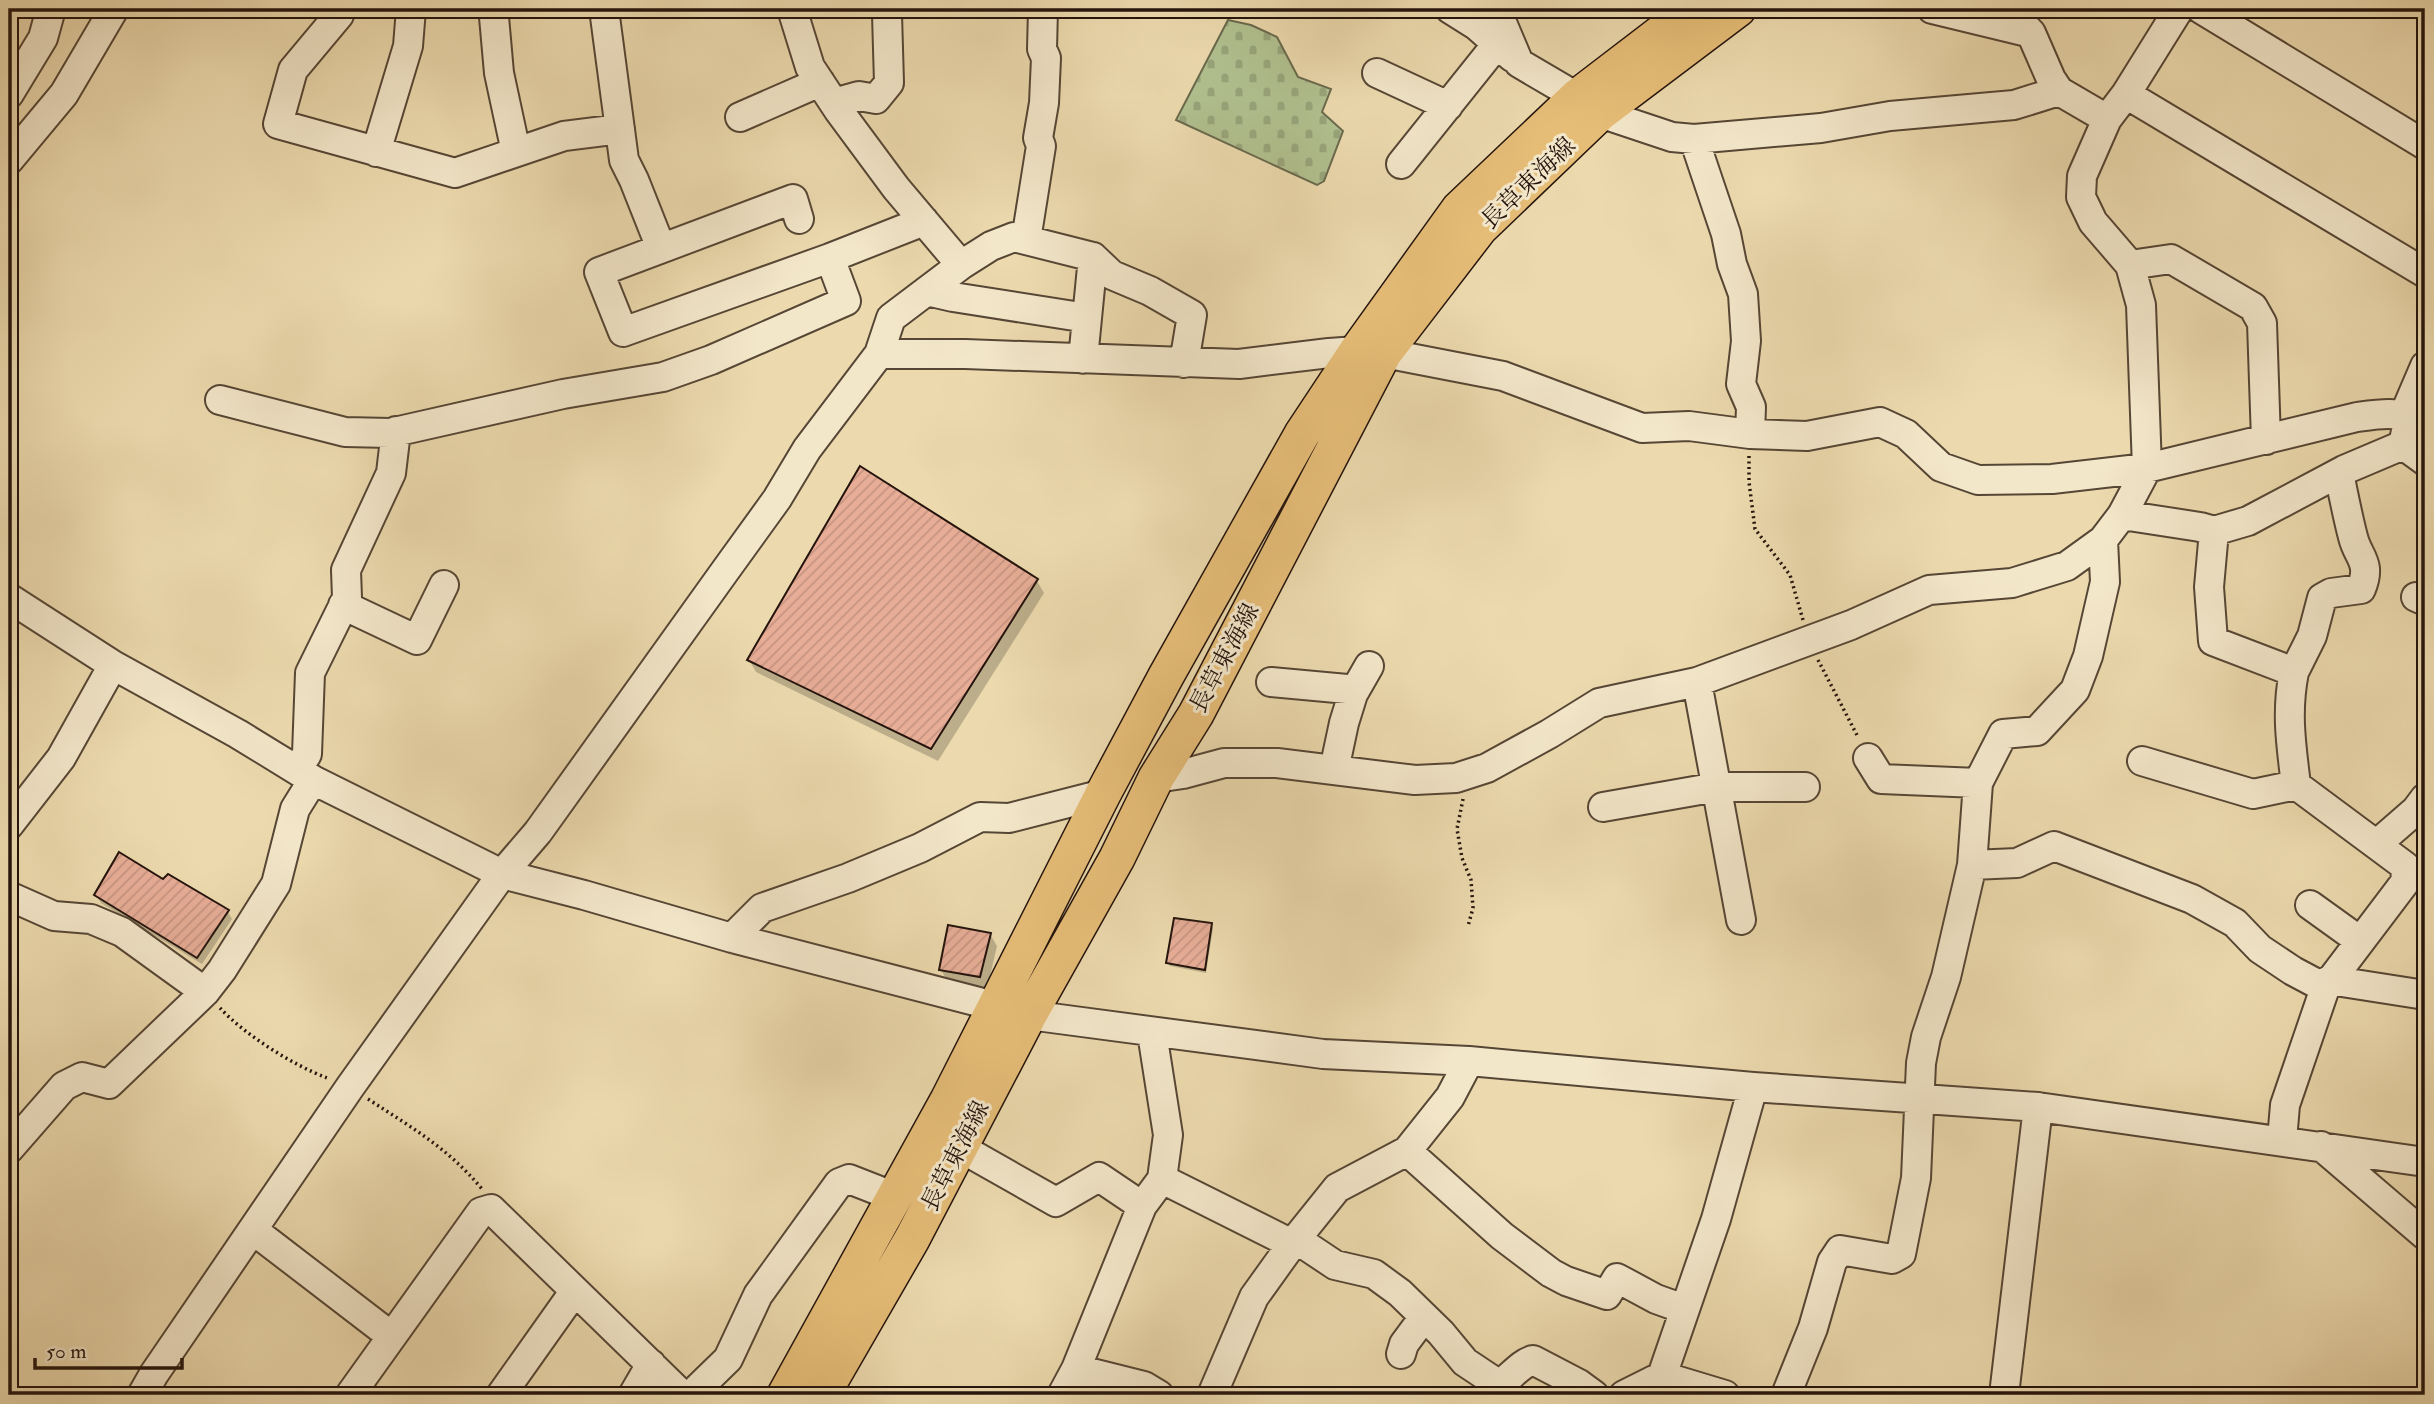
<svg xmlns="http://www.w3.org/2000/svg" width="2434" height="1404" viewBox="0 0 2434 1404" font-family="'IM FELL Double Pica','Noto Serif JP',serif">
  <style>
    .cemetery { fill: url(#cemetery-stones); stroke: #6a6a4e; stroke-width: 2 }
    .shadow { fill: #0003 }
    .building { fill: url(#building-hatch); stroke: #24140d; stroke-width: 2 }
    .lines { fill: none; stroke-linecap: round; stroke-linejoin: round }
    .minor-casing { stroke: #564635; stroke-width: 32 }
    .major-casing { stroke: #24140d; stroke-width: 38 }
    .path { stroke: #24140d; stroke-width: 3.5; stroke-dasharray: 2 3.5; stroke-linecap: butt }
    .minor { stroke: #f3e7ca; stroke-width: 28 }
    .major { stroke: #e6bd77; stroke-width: 35 }
    .labels { text-anchor: middle; stroke-width: 6; stroke-linejoin: round; paint-order: stroke }
    .street-label { font-size: 24px; fill: #24140d; stroke: #f3e7ca }
  </style>
  <defs>
    <pattern id="cemetery-stones" width="16" height="16" patternUnits="userSpaceOnUse" patternTransform="scale(1.75)"><rect width="16" height="16" fill="#b1c190"/><path d="M2 7V4a2 2 0 0 1 4 0v3zM10 15v-3a2 2 0 0 1 4 0v3z" fill="#98a57b"/></pattern>
    <pattern id="building-hatch" width="6" height="6" patternUnits="userSpaceOnUse" patternTransform="scale(1.75)"><rect width="6" height="6" fill="#e7ad97"/><path d="M-1 1l2-2M0 6l6-6M5 7l2-2" fill="none" stroke="#c69481"/></pattern>
  </defs>
  <rect width="100%" height="100%" fill="#ecdaae"/>
  <filter id="stains"><feTurbulence type="fractalNoise" baseFrequency=".00286" numOctaves="4"/><feColorMatrix values="0 0 0 0 .2 0 0 0 0 .09 0 0 0 0 .02 0 0 0 .5 -.17"/></filter>
  <radialGradient id="worn" r=".72"><stop offset=".6" stop-color="#630" stop-opacity="0"/><stop offset="1" stop-color="#630" stop-opacity=".3"/></radialGradient>
  <path class="cemetery" d="M1228 20 1251 25 1277 37 1298 77 1331 89 1322 112 1343 131 1324 181 1317 185 1176 120Z"/>
  <path class="shadow" d="M860 469 1037 581 1044 593 938 761 756 672 749 660Z
    M164 881 228 912 232 919 202 964 101 903 96 895Z
    M1211 925 1213 928 1206 973 1170 966 1168 963Z
    M990 934 997 946 987 989 948 982 941 970Z"/>
  <path class="building" d="M860 466 1038 579 931 749 747 660Z
    M119 852 163 879 168 874 229 910 197 958 94 895Z
    M1174 918 1212 923 1205 970 1166 963Z
    M948 925 991 933 980 977 939 970Z"/>
  <g class="lines">
    <defs>
      <path id="minor" d="M341 9 339 15 293 70 278 124 455 173 564 136 620 129
        M496 9 494 17 499 73 516 152
        M604 9 624 160 634 180 661 248
        M792 9 810 67 839 111 896 188 961 265
        M1450 9 1477 26 1512 57
        M1493 9 1500 18 1519 63 1577 97
        M1932 9 2031 33
        M2008 9 2031 33 2051 79 2059 91 2107 119
        M2201 9 2425 145
        M1377 73 1448 106
        M9 94 43 38 51 9
        M2126 94 2425 273
        M834 103 859 96 876 99 889 83 887 14
        M1600 113 1672 137 1694 139 1821 128 1890 116 2014 105 2059 91
        M740 117 820 82
        M1694 139 1726 234 1732 264 1743 294 1746 341 1741 384 1751 407 1750 434
        M376 152 408 46 411 9
        M9 160 64 94 114 9
        M1401 164 1497 44
        M799 219 793 199 599 272 623 332 830 258 924 221
        M1026 240 1041 146 1038 138 1044 103 1046 58 1042 49 1043 9
        M2130 265 2171 259 2253 307 2262 323 2266 440
        M927 291 953 297 1087 318
        M879 354H965L1239 364 1329 353 1357 351 1384 353 1503 376 1642 428 1689 426 1750 434 1807 436 1880 422 1906 434 1941 467 1978 480 2052 479 2147 468 2357 417C2387 413 2398 411 2425 424
        M1083 359 1093 257
        M220 400 345 432 390 433 563 394 663 377 711 360 846 301 830 258
        M2404 415 2425 366
        M2403 445 2425 461
        M2122 515 2200 527 2214 531 2209 587 2213 641 2294 672C2286 712 2291 744 2296 785L2405 866 2406 881 2325 988 2285 1105 2282 1140
        M2214 531 2248 521 2344 470 2403 445 2409 417
        M2416 597 2425 601
        M9 598 113 665 238 734 313 780 502 874 584 895 732 938 1029 1015 1323 1054 1469 1061 1753 1087 2038 1107 2425 1162
        M343 605 417 640 444 585
        M2294 672 2312 636 2322 598 2331 593 2361 589C2372 562 2358 558 2353 537 2348 518 2344 498 2340 478L2337 474
        M1271 682 1347 689 1353 694
        M1697 682 1741 920
        M1868 758 1881 779 1978 783
        M2142 761 2253 794 2296 785
        M297 770 307 754 310 673 347 598 346 570 391 473 396 431
        M1334 770 1344 723 1353 694 1369 666
        M1156 778 1183 774 1224 763H1277L1415 780 1456 778 1487 768 1549 734 1599 703 1697 682 1851 625 1929 590 2012 583 2067 566 2103 540 2122 515 2147 468 2141 305 2130 265 2093 222 2081 197 2082 176 2107 119 2126 94 2179 9
        M1603 807 1717 787H1805
        M9 825 61 758 113 665
        M2377 844 2416 810 2425 798
        M1972 865 2017 863 2054 846 2192 899 2235 923 2260 949 2293 971 2325 988
        M9 896 54 916 91 919 122 932 205 992
        M2310 905 2360 941
        M732 938 762 908 848 878 920 848 980 817 1009 818 1103 794
        M2329 980 2425 995
        M2321 1146 2425 1235
        M959 1147 1056 1202 1099 1177 1142 1206
        M9 1149 64 1086 82 1077 109 1084 205 992 222 970 276 884 295 809 313 780
        M1407 1151 1502 1236 1551 1273 1566 1281 1607 1295 1617 1278 1656 1299 1684 1309
        M1162 1179 1292 1244
        M253 1230 391 1336
        M1296 1239 1335 1265 1374 1274 1400 1293 1441 1333 1465 1362 1495 1382 1500 1389 1498 1395
        M1401 1354 1404 1344 1424 1317
        M1076 1369 1144 1386 1159 1395
        M1662 1376 1725 1395
        M1497 1386C1510 1379 1519 1364 1533 1360L1579 1384 1594 1395
        M142 1395 154 1374 350 1087 502 874 538 832 725 571 777 499 807 449 879 354 891 318 961 265 991 246 1014 237 1093 257 1112 275 1150 291 1192 315 1184 363
        M350 1395 481 1212 491 1209 682 1395
        M501 1395 574 1292
        M633 1395 651 1364
        M691 1395 728 1359 758 1295 839 1183 849 1179 895 1197
        M1062 1395 1076 1369 1142 1206 1162 1179 1168 1135 1152 1033
        M1212 1395 1254 1297 1292 1244 1337 1188 1407 1151 1450 1097 1469 1061
        M1624 1395 1662 1376 1716 1219 1753 1087
        M1786 1395 1813 1328 1832 1262 1840 1250 1892 1259 1901 1254 1916 1178 1921 1063 1926 1037 1946 977 1972 865 1978 783 2003 734 2037 731 2075 690 2088 656 2105 582 2103 540
        M2004 1395 2038 1107"/>
      <path id="major" d="M785 1395 948 1100 1103 794 1166 676 1302 434 1357 351 1459 209 1577 97 1692 9
        M822 1395 912 1239 1029 1015 1117 858 1156 778 1196 714 1384 353 1480 228 1600 113 1738 9"/>
    </defs>
    <use href="#minor" class="minor-casing"/>
    <use href="#major" class="major-casing"/>
    <path class="path" d="M1749 456V482L1755 529 1790 575 1803 620
      M1818 660 1858 737
      M1463 799 1457 829 1462 858 1471 880 1473 908 1468 926
      M220 1008C245 1035 293 1065 327 1078
      M368 1099C412 1128 447 1147 482 1189"/>
    <use href="#minor" class="minor"/>
    <use href="#major" class="major"/>
  </g>
  <g class="labels">
    <g class="street-label">
      <text transform="translate(1528 183) rotate(-44)" y="8">長草東海線</text>
      <text transform="translate(1224 658) rotate(-62)" y="8">長草東海線</text>
      <text transform="translate(955 1156) rotate(-63)" y="8">長草東海線</text>
    </g>
  </g>
  <rect width="2434" height="1404" fill="none" stroke="#ecdaae" stroke-width="35"/>
  <rect x="10" y="10" width="2413" height="1383" fill="none" stroke="#24140d" stroke-width="3.5"/>
  <rect x="18" y="18" width="2399" height="1369" fill="none" stroke="#24140d" stroke-width="2"/>
  <path d="M35 1358v10h147v-10" fill="none" stroke="#24140d" stroke-width="3.5"/>
  <text x="46" y="1358" font-size="21" fill="#24140d" stroke="#f3e7ca" stroke-width="5" paint-order="stroke">50 m</text>
  <rect width="100%" height="100%" filter="url(#stains)"/>
  <rect width="100%" height="100%" fill="url(#worn)"/>
</svg>
